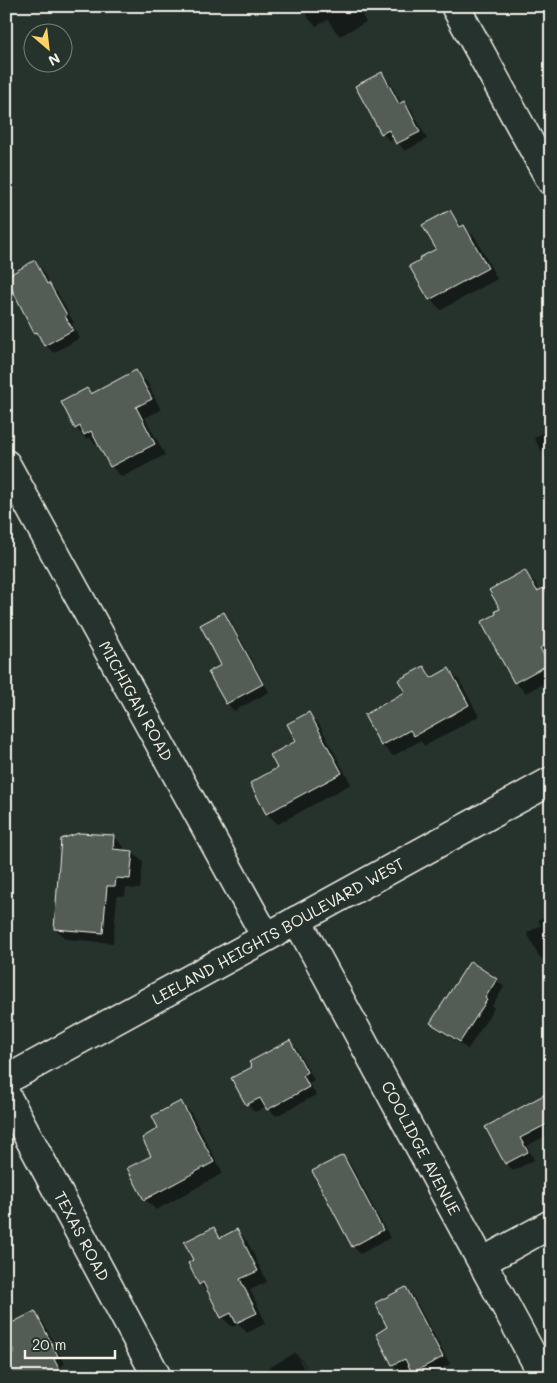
<svg xmlns="http://www.w3.org/2000/svg" width="557" height="1383" viewBox="0 0 557 1383" font-family="Mali,sans-serif">
  <style>
    .shadow { fill: #0007 }
    .building { fill: #525c55; stroke: #f4f1e8 }
    .lines { fill: none; stroke-linecap: round; stroke-linejoin: round }
    .minor-casing { stroke: #f4f1e8; stroke-width: 31 }
    .major-casing { stroke: #f4f1e8; stroke-width: 31 }
    .minor { stroke: #26332d; stroke-width: 28 }
    .major { stroke: #26332d; stroke-width: 28 }
    .labels { text-anchor: middle; stroke-width: 4.5; stroke-linejoin: round; paint-order: stroke }
    .street-label { font-size: 16px; fill: #f4f1e8; stroke: #26332d }
  </style>
  <rect width="100%" height="100%" fill="#26332d"/>
  <filter id="ink" filterUnits="userSpaceOnUse"><feTurbulence type="fractalNoise" baseFrequency=".02" numOctaves="2"/><feDisplacementMap in="SourceGraphic" scale="10" xChannelSelector="R" yChannelSelector="G"/><feConvolveMatrix kernelMatrix="1 2 1 2 8 2 1 2 1" color-interpolation-filters="sRGB"/></filter>
  <g filter="url(#ink)">
    <path class="shadow" d="M303 6H357L366 22 340 36 333 28 328 20 316 26 309 19Z
      M546 6H551V15Z
      M382 73 389 81 402 104 404 103 412 110 427 139 405 151 394 138 390 141 382 133Z
      M6 179 14 194 6 199Z
      M450 211 463 227 475 237 497 279 441 310 430 299 437 249Z
      M34 261 42 269 51 287 57 292 74 323 72 324 80 338 53 353 35 332Z
      M136 372 147 382 161 410 145 418 165 455 122 477 111 466 99 443 96 445 89 437 86 439 76 428 87 390 92 395Z
      M551 428V467L534 438Z
      M525 572 535 582 540 591 544 589 551 596V658L549 659 551 662V679L526 693 515 682 482 623 498 614Z
      M223 614 231 621 269 692 234 711 227 703 223 665Z
      M424 668 434 678 449 670 459 680 479 716 425 746 420 741 393 756 382 745 407 693Z
      M308 714 319 724 351 784 278 824 267 814 251 784 279 769 298 741Z
      M114 836 124 847V851L132 852 143 862 140 889 126 888 125 896H117L113 943 66 939 56 929Z
      M551 913V961L547 963 539 956 527 933 541 925 538 920Z
      M496 980 504 987 492 1006 494 1008 468 1049 439 1030 431 1022Z
      M290 1042 297 1049 314 1080 309 1083 316 1095 276 1116 266 1106 255 1112 247 1104 254 1067Z
      M551 1096V1133L527 1146 534 1160 513 1171 506 1163 487 1127Z
      M181 1103 191 1113 223 1173 156 1210 145 1199 153 1156 160 1129Z
      M343 1156 350 1164 390 1238 360 1254 353 1246Z
      M214 1228 223 1238 237 1231 247 1241 267 1282 250 1290 266 1323 247 1333 239 1324 232 1327 222 1317 210 1294 200 1284 194 1261Z
      M6 1239 11 1248 6 1251Z
      M406 1288 413 1296 450 1364 426 1377H418L410 1367 401 1372 393 1364 389 1328Z
      M34 1312 42 1320 65 1364 60 1367 66 1377H29Z
      M295 1353 303 1361 311 1377 301 1360H299L308 1377H253Z"/>
    <path class="building" d="M382 72 399 104 404 101 420 132 396 144 389 130 381 134 355 86Z
      M450 210 460 227 464 225 488 268 429 300 409 266 420 260 419 258 436 249 422 225Z
      M35 260 47 284 49 283 67 315 65 316 73 330 44 346 37 332 34 333 6 277Z
      M136 370 152 399 136 407 155 444 110 467 91 431 84 435 80 426 75 429 61 402 87 388 91 394Z
      M525 570 537 591 544 588 551 600V642L540 648 549 664 514 683 481 622 496 614 495 611 500 609 489 590Z
      M224 612 263 684 226 704 208 672 221 665 200 625Z
      M424 666 431 678 449 668 469 705 414 736 410 730 381 746 364 715 405 692 398 680Z
      M309 712 342 773 266 814 250 783 277 768 270 755 296 741 287 724Z
      M79 833 114 835 113 849 133 851 130 879 116 878 115 886H107L103 933 54 929 61 839Z
      M470 961 497 979 485 998 487 1000 460 1042 430 1023Z
      M290 1040 307 1072 303 1075 309 1087 267 1110 260 1098 246 1105 231 1078 252 1067 249 1062Z
      M551 1091V1122L520 1138 528 1152 505 1164 485 1127Z
      M181 1101 214 1162 144 1200 127 1168 151 1156 142 1138 158 1128 152 1116Z
      M343 1155 383 1230 352 1247 312 1171Z
      M214 1227 220 1238 237 1229 258 1271 240 1279 257 1313 236 1323 231 1313 221 1318 203 1282 199 1285 188 1263 193 1260 184 1242Z
      M406 1287 443 1357 412 1373 405 1359 392 1365 376 1334 387 1327 375 1303Z
      M35 1311 58 1356 54 1359 63 1377H12L6 1366V1358L15 1353 6 1336V1326Z"/>
    <g class="lines">
      <defs>
        <path id="minor" d="M455 6 551 181
          M6 464 266 937
          M297 920 544 1377
          M6 1095 157 1377
          M482 1262 551 1224"/>
        <path id="major" d="M6 1080 551 781"/>
      </defs>
      <use href="#minor" class="minor-casing"/>
      <use href="#major" class="major-casing"/>
      <use href="#minor" class="minor"/>
      <use href="#major" class="major"/>
    </g>
  </g>
  <g class="labels">
    <g class="street-label">
      <text transform="translate(136 701) rotate(61)" y="6">MICHIGAN ROAD</text>
      <text transform="translate(278 931) rotate(-29)" y="6">LEELAND HEIGHTS BOULEVARD WEST</text>
      <text transform="translate(421 1148) rotate(62)" y="6">COOLIDGE AVENUE</text>
      <text transform="translate(82 1236) rotate(62)" y="6">TEXAS ROAD</text>
    </g>
  </g>
  <rect width="557" height="1383" fill="none" stroke="#26332d" stroke-width="25"/>
  <rect x="12" y="12" width="532" height="1358" fill="none" stroke="#f4f1e8" stroke-width="2" filter="url(#ink)"/>
  <g transform="translate(48 48) rotate(152)"><circle r="24" fill="#26332d" stroke="#787f78"/>
  <path d="M0-4L9 19L0 12L-9 19Z" fill="#ffd166"/>
  <text y="-8" font-size="14" font-weight="bold" text-anchor="middle" fill="#f4f1e8">N</text>
  </g>
  <path d="M25 1350v8h90v-8" fill="none" stroke="#f4f1e8" stroke-width="2.5"/>
  <text x="32" y="1350" font-size="15" fill="#f4f1e8" stroke="#26332d" stroke-width="4" paint-order="stroke">20 m</text>
</svg>
